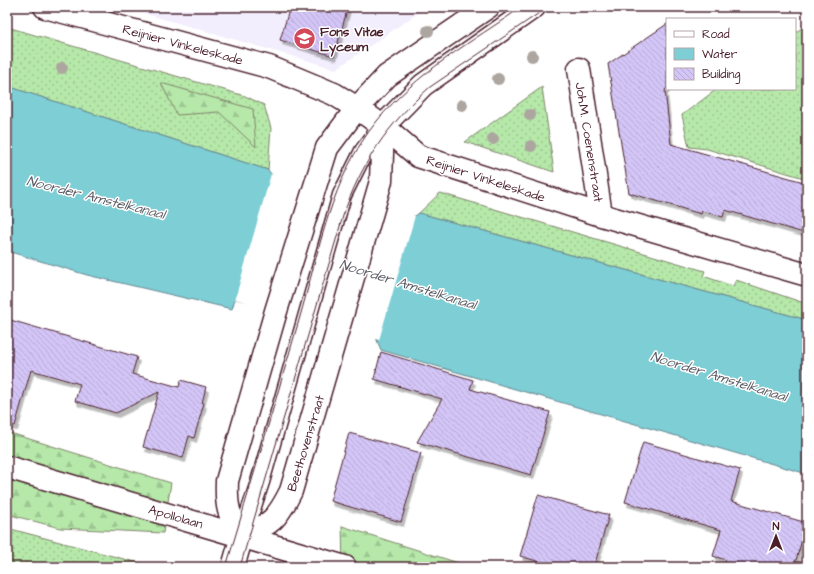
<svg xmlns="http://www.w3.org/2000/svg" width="814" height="574" viewBox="0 0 814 574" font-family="'Architects Daughter',sans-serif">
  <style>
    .built { fill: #f2eefd }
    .grass { fill: url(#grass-dots); stroke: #80846a }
    .forest { fill: url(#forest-firs); stroke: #80846a }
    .water { fill: #7dced5; stroke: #698891 }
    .pier { fill: #fff }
    .building { fill: url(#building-back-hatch); stroke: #4a1f2b; filter: url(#shadow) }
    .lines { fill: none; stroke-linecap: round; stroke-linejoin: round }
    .lane-casing { stroke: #4a1f2b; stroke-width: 21 }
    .street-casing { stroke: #4a1f2b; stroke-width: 25 }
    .secondary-casing { stroke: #4a1f2b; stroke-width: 25 }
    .lane { stroke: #fff; stroke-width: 18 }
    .street { stroke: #fff; stroke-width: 22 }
    .secondary { stroke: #fff; stroke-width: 22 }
    .tram { stroke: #4a1f2b; stroke-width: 1 }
    .tree { fill: #ada59f }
    .labels { text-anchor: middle; stroke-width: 3; stroke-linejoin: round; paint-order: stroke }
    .poi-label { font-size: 13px; font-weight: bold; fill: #4a1f2b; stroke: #fff; text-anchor: start }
    .street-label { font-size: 13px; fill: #4a1f2b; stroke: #fff }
    .water-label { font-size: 14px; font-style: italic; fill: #5c5c66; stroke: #fff }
  </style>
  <defs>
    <pattern id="grass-dots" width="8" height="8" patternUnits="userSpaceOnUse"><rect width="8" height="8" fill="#b5e8a9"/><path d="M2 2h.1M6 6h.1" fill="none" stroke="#9dc792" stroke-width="1.8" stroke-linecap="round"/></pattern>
    <pattern id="forest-firs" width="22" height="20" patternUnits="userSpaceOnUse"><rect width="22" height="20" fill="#b5e8a9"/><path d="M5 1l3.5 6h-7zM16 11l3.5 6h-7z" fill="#9dc792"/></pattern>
    <pattern id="building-back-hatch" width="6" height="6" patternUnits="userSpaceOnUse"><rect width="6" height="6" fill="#d3c6f7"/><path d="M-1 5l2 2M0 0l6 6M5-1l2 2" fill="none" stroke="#b7aad4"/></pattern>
    <filter id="shadow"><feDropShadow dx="2.5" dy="4.5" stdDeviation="0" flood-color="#0004"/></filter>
  </defs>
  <rect width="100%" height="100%" fill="#fff"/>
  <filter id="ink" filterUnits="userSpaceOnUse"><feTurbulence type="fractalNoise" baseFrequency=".025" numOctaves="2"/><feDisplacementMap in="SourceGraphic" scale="8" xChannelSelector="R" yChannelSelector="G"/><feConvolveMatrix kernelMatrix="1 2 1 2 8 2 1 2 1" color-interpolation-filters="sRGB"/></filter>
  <g filter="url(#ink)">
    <path class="built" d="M122 7H427L336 69Z"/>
    <path class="grass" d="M807 24V179L707 149 689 147 682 115 717 89H795V33Z
      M7 27 245 96 264 105 271 128 268 170 7 86Z
      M542 87 554 172 465 142Z
      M440 193 705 271 703 276 733 286 736 280 807 304V320L419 213Z
      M7 528 154 567H7Z"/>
    <path class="forest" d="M161 83 253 109 256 147 219 112 177 115Z
      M7 432 171 483 163 533 60 528 7 514Z
      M342 526 471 567H343Z"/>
    <path class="water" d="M7 86 268 170 276 180 409 217 415 216 419 213 807 320V474L381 350 376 338 268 306 235 299 232 309 87 275 7 251Z"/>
    <path class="pier" d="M271 174 277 178 415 216 379 340 235 299Z"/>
    <path class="building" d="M290 7H348L334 56 280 40Z
      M667 24V88L665 90 671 144 807 183V234L725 210 723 217 702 211 701 214 629 193 608 64Z
      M7 319 137 357 132 374 179 387 181 380 206 387 202 403H204L194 438 189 436 183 458 143 447 159 392 116 413 75 401 80 384 31 370 15 426 7 425Z
      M381 352 473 380 470 389 550 412 531 475 417 442 442 399 374 379Z
      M349 433 421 453 401 522 330 501Z
      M643 442 740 470 731 501 807 523 794 567H724L726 560 713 556 721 530 625 502Z
      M538 495 609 515 594 567H557L520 556Z"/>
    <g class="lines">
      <defs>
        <path id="lane" d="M242 536 260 482 342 195 364 151 383 126"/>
        <path id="street" d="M45 7 269 67 334 94 357 108 388 130 418 156 601 215 807 275
          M579 69 601 215"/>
        <path id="secondary" d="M7 467 345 567
          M242 536C272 524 277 519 291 491L381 181 383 126 423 85 534 7
          M233 567 242 536C228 515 226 506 227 481L276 311 327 148 357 108 387 76 488 7"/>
      </defs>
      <use href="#lane" class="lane-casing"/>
      <use href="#street" class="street-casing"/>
      <use href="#secondary" class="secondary-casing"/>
      <use href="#lane" class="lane"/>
      <use href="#street" class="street"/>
      <use href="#secondary" class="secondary"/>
      <path class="tram" d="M226 567C251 485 275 402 299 320 319 252 331 177 377 121 416 73 471 42 522 7
        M240 567 343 216C361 163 388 124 430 87L548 7"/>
    </g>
    <g class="tree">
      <circle cx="428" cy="31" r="6"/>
      <circle cx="532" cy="56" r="6"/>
      <circle cx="62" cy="68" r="6"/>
      <circle cx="498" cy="79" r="6"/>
      <circle cx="462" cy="105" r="6"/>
      <circle cx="530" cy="115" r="6"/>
      <circle cx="493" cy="139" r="6"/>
      <circle cx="531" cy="146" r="6"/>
    </g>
  </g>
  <defs>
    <symbol id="school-disc" viewBox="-11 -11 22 22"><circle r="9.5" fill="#d1495b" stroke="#fff"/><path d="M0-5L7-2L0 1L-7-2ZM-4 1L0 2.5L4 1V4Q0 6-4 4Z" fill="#fff"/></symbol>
  </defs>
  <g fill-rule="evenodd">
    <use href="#school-disc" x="292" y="26" width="25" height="25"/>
  </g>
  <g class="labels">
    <g class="poi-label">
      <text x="320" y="36">Fons Vitae<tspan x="320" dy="15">Lyceum</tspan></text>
    </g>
    <g class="street-label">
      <text transform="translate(183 44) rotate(15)" y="5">Reijnier Vinkeleskade</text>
      <text transform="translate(590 142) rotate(81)" y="5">Joh.M. Coenenstraat</text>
      <text transform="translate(486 178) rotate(18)" y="5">Reijnier Vinkeleskade</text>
      <text transform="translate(305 443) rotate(-73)" y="5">Beethovenstraat</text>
      <text transform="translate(176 516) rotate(16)" y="5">Apollolaan</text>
    </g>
    <g class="water-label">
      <text transform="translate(96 197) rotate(14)" y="5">Noorder Amstelkanaal</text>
      <text transform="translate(408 284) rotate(17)" y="5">Noorder Amstelkanaal</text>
      <text transform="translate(719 376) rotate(17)" y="5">Noorder Amstelkanaal</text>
    </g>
  </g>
  <rect width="814" height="574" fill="none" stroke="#fff" stroke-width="24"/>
  <rect x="12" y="12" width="790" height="550" fill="none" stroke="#4a1f2b" stroke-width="1.5" filter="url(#ink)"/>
  <rect x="666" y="18" width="130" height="72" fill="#ffffff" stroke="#b7a5aa"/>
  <rect x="674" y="31" width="20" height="6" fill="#ffffff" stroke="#b7a5aa"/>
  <text x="702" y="38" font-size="12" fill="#4a1f2b">Road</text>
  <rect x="674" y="48" width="20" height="12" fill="#7dced5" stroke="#b7a5aa"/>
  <text x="702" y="58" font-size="12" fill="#4a1f2b">Water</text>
  <rect x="674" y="68" width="20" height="12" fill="url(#building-back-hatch)" stroke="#b7a5aa"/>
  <text x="702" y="78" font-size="12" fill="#4a1f2b">Building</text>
  <g transform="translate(776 536)" stroke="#ffffff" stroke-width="3" paint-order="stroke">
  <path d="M0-3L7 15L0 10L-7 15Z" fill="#4a1f2b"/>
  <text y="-6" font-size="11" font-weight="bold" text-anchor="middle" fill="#4a1f2b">N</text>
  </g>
</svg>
